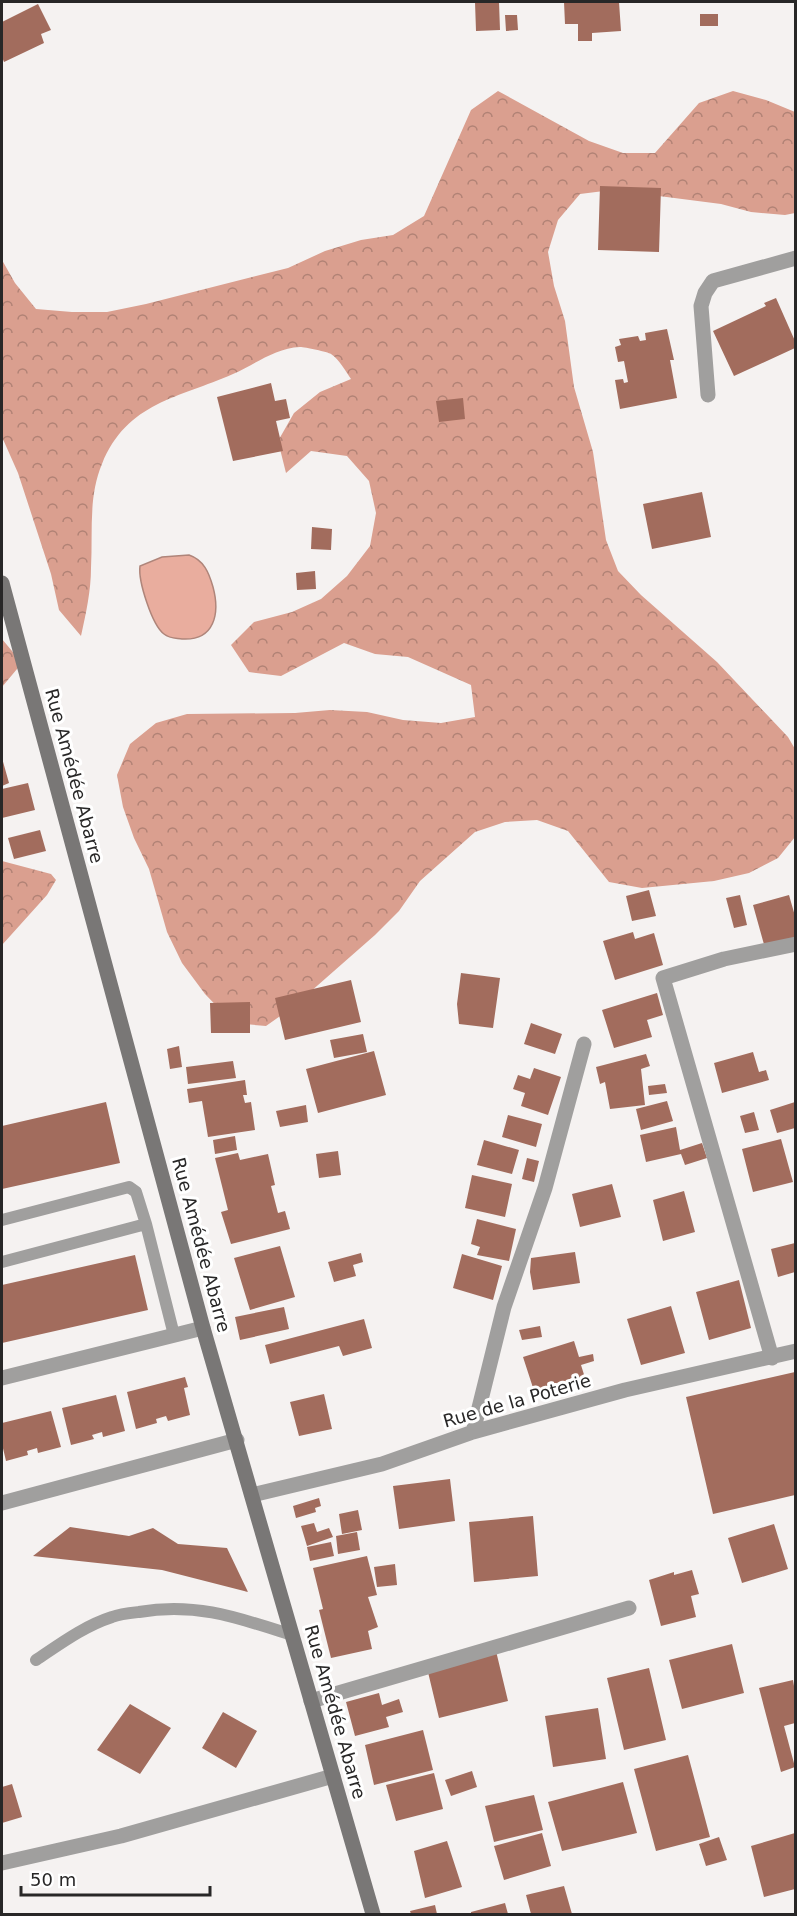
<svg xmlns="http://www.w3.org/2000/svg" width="797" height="1916" viewBox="0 0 797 1916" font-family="'DejaVu Sans',sans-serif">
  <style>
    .forest { fill: url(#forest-crowns) }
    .water { fill: #e9ad9e; stroke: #af857a; stroke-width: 1.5 }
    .building { fill: #a26c5d }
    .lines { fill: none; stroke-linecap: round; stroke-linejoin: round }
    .lane { stroke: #a09f9e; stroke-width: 12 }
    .street { stroke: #a09f9e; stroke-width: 15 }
    .secondary { stroke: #797776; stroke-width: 15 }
    .labels { text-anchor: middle; stroke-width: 6; stroke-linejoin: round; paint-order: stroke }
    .street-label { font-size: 18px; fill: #282727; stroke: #fff }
  </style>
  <defs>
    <pattern id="forest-crowns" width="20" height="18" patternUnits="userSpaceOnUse" patternTransform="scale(1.5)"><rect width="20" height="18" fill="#da9f8f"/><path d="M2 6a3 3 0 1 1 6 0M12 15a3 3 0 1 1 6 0" fill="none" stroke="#b18275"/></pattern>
  </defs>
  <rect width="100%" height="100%" fill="#f5f2f1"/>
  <path class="forest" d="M498 91 589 141 623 153H655L699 103 733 91 766 100 795 112V213L785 215 751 212 721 204 612 190 580 194 558 220 548 252 554 286 565 321 574 387 593 452 606 540 618 571 641 595 717 662 788 737 795 749V837L778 858 749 873 714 881 642 888 609 882 568 831 537 820 505 822 475 832 420 881 399 911 375 935 293 1007 266 1026 233 1023 205 994 182 963 167 932 149 869 134 838 123 807 117 775 130 744 156 723 187 714 295 713 330 710 367 712 403 720 441 723 475 717 471 685 408 657 375 654 344 643 281 676 249 672 231 645 254 622 292 612 321 599 347 576 370 546 376 513 369 481 347 456 311 451 286 473 278 441 294 413 320 392 351 379C346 372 339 359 331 354 328 352 305 347 300 347 275 348 254 365 233 374 179 398 127 402 102 464 88 497 93 533 91 568 91 591 86 613 81 636L59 610 51 574 18 473 2 437V260L15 283 36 309 72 312H107L146 304 288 268 325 251 361 240 393 235 424 216 471 110Z
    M2 639 22 663 2 687Z
    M2 861 51 874 56 880 47 895 2 945Z"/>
  <path class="water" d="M189 555C204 560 209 573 213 587 220 613 215 641 182 639 176 638 170 639 164 634 152 625 138 581 140 566L162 557Z"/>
  <path class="building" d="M475 2H499L500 30 476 31Z
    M564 2H619L621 31 592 33V41H578V24H565Z
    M38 4 51 30 41 34 44 43 4 62 2 57V22Z
    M700 14H718V26H700Z
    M505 15H517L518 30 506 31Z
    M600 186 661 188 659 252 598 250Z
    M776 298 795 341V348L734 376 713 331 766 306 764 303Z
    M667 329 674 360H670L677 398 620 409 615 380 623 379 624 383 628 382 624 361 618 362 615 347 621 345 619 339 638 336 640 341 646 340 645 333Z
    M271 383 275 401 286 399 290 418 276 421 283 451 233 461 217 397Z
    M463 398 465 419 439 422 436 401Z
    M702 492 711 537 652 549 643 504Z
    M312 527 332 529 331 550 311 549Z
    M315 571 316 589 297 590 296 573Z
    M2 758 9 783 2 786Z
    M28 783 35 810 2 818V789Z
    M40 830 46 851 14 859 8 838Z
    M649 890 656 916 632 921 626 896Z
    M740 895 747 925 734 928 726 898Z
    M789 895 795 916V939L765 948 753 905Z
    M633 932 635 939 654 933 663 965 615 980 603 941Z
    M461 973 500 978 493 1028 459 1024 457 1004Z
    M351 980 361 1022 285 1040 275 998Z
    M657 993 663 1015 647 1020 652 1037 614 1048 602 1010Z
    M250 1002V1033H211L210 1003Z
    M531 1023 562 1034 555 1054 524 1044Z
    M363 1034 367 1052 334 1058 330 1040Z
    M179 1046 182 1067 170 1069 167 1049Z
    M374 1051 386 1095 318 1113 306 1069Z
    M753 1052 759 1072 766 1070 769 1080 722 1093 714 1063Z
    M646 1054 650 1066 641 1069 645 1105 610 1109 605 1082 600 1084 596 1067Z
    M233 1061 236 1078 188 1084 186 1067Z
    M534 1068 561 1077 548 1115 521 1106 525 1093 513 1089 518 1075 530 1079Z
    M245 1080 247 1095H243L245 1103 251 1102 255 1130 208 1137 202 1101 189 1103 187 1089Z
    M665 1084 667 1093 649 1095 648 1086Z
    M667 1101 673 1121 641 1130 636 1109Z
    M106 1102 120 1163 2 1189V1126Z
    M795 1102V1128L777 1133 770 1110Z
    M306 1105 308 1122 280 1127 276 1111Z
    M754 1112 759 1130 745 1133 740 1116Z
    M508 1115 542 1124 536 1147 502 1137Z
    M676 1127 680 1150 702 1143 707 1158 685 1165 681 1154 646 1162 640 1135Z
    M235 1136 237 1150 215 1154 213 1140Z
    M781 1139 793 1182 753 1192 742 1149Z
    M484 1140 519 1150 512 1174 477 1165Z
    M338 1151 341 1175 319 1178 316 1154Z
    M238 1153 240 1160 268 1154 275 1185 271 1186 278 1213 285 1211 290 1229 231 1244 221 1212 228 1210 215 1158Z
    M527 1158 539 1161 534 1182 522 1179Z
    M472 1175 512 1184 505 1217 465 1208Z
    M612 1184 621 1217 580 1227 572 1194Z
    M684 1191 695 1232 663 1241 653 1200Z
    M477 1219 516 1229 509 1261 477 1255 480 1247 471 1244Z
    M795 1243V1272L778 1277 771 1249Z
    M280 1246 295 1297 250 1310 234 1258Z
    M575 1252 580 1283 533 1290 530 1272 531 1258Z
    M361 1253 363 1262 353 1265 356 1276 334 1282 328 1262Z
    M462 1254 502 1266 493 1300 453 1288Z
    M135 1255 148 1310 2 1343V1285Z
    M739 1280 751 1328 709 1340 696 1292Z
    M671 1306 685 1353 641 1365 627 1319Z
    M284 1307 289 1329 240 1340 235 1317Z
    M364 1319 372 1348 343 1356 339 1346 270 1364 265 1345Z
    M540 1326 542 1337 522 1340 519 1330Z
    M574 1341 579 1357 593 1354 594 1361 581 1365 586 1381 536 1397 523 1357Z
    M795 1372V1495L713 1514 686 1397Z
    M185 1377 188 1387 184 1388 190 1415 168 1421 166 1416 156 1419 157 1423 136 1429 127 1392Z
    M324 1394 332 1429 299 1436 290 1402Z
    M116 1395 125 1431 103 1437 102 1432 92 1435 94 1439 71 1445 62 1408Z
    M51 1411 61 1447 38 1453 37 1448 27 1451 28 1455 6 1461 2 1444V1423Z
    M450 1479 455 1521 399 1529 393 1486Z
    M319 1498 321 1506 315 1508 316 1512 296 1518 293 1506Z
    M358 1510 362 1530 342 1534 339 1514Z
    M533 1516 538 1576 474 1582 469 1522Z
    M314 1523 317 1532 329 1528 333 1537 307 1546 301 1526Z
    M774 1524 788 1569 742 1583 728 1538Z
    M70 1527 129 1536 153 1528 178 1544 227 1548 248 1592 162 1570 33 1556Z
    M357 1532 360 1550 338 1554 336 1536Z
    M331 1542 334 1556 310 1561 307 1547Z
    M367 1556 377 1595 368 1597 378 1627 368 1631 372 1649 331 1658 319 1610 323 1609 313 1568Z
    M395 1564 397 1585 377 1587 374 1567Z
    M692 1570 699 1594 691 1596 696 1617 661 1626 649 1580 674 1572V1575Z
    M732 1644 744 1693 682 1709 669 1660Z
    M496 1651 508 1701 439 1718 427 1668Z
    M649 1668 666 1740 624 1750 607 1678Z
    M793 1680 795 1692V1723L784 1726 795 1767 781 1772 759 1688Z
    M379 1693 382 1705 399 1699 403 1712 386 1717 389 1727 355 1736 346 1702Z
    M130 1704 171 1728 140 1774 97 1750Z
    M598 1708 606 1759 553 1767 545 1716Z
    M223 1712 257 1731 236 1768 202 1748Z
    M423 1730 433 1770 374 1785 365 1745Z
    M688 1755 710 1837 656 1851 634 1769Z
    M472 1771 477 1787 451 1796 445 1780Z
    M434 1773 443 1809 396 1821 386 1785Z
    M623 1782 637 1833 562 1851 548 1802Z
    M12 1784 22 1817 2 1823V1787Z
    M534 1795 543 1830 494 1842 485 1806Z
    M542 1833 551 1866 504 1880 494 1846Z
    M795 1833V1889L764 1897 751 1846Z
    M719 1837 727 1860 706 1866 699 1844Z
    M447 1841 462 1887 425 1898 414 1851Z
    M564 1886 572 1914H531L526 1895Z
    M505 1903 508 1914H471V1912Z
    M435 1905 437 1914H411L410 1911Z"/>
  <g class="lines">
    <path class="lane" d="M2 1220 129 1187 136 1192 146 1224
      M2 1262 146 1224 174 1335
      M36 1660C60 1644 84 1626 112 1617 120 1614 130 1613 139 1612 196 1602 239 1618 292 1635"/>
    <path class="street" d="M708 395 701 306 705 293 713 281 796 258
      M772 1358 663 978 724 959 796 944
      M2 1378 203 1328
      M473 1432 504 1307 545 1188 584 1044
      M252 1495 382 1464 473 1432 625 1390 796 1351
      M2 1503 237 1440
      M311 1701 629 1608
      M2 1863 121 1836 333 1776"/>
    <path class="secondary" d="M2 583 203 1328 373 1914"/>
  </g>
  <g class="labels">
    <g class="street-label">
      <text transform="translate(74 776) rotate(75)" y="6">Rue Amédée Abarre</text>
      <text transform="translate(201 1245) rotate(75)" y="6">Rue Amédée Abarre</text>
      <text transform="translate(517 1401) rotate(-16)" y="6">Rue de la Poterie</text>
      <text transform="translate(335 1712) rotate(74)" y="6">Rue Amédée Abarre</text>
    </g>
  </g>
  <rect width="797" height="1916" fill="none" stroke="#282727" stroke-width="6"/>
  <path d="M21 1886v9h189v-9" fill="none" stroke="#282727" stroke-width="3"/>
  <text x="30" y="1886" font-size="18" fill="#282727" stroke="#ffffff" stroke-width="4.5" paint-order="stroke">50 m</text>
</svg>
